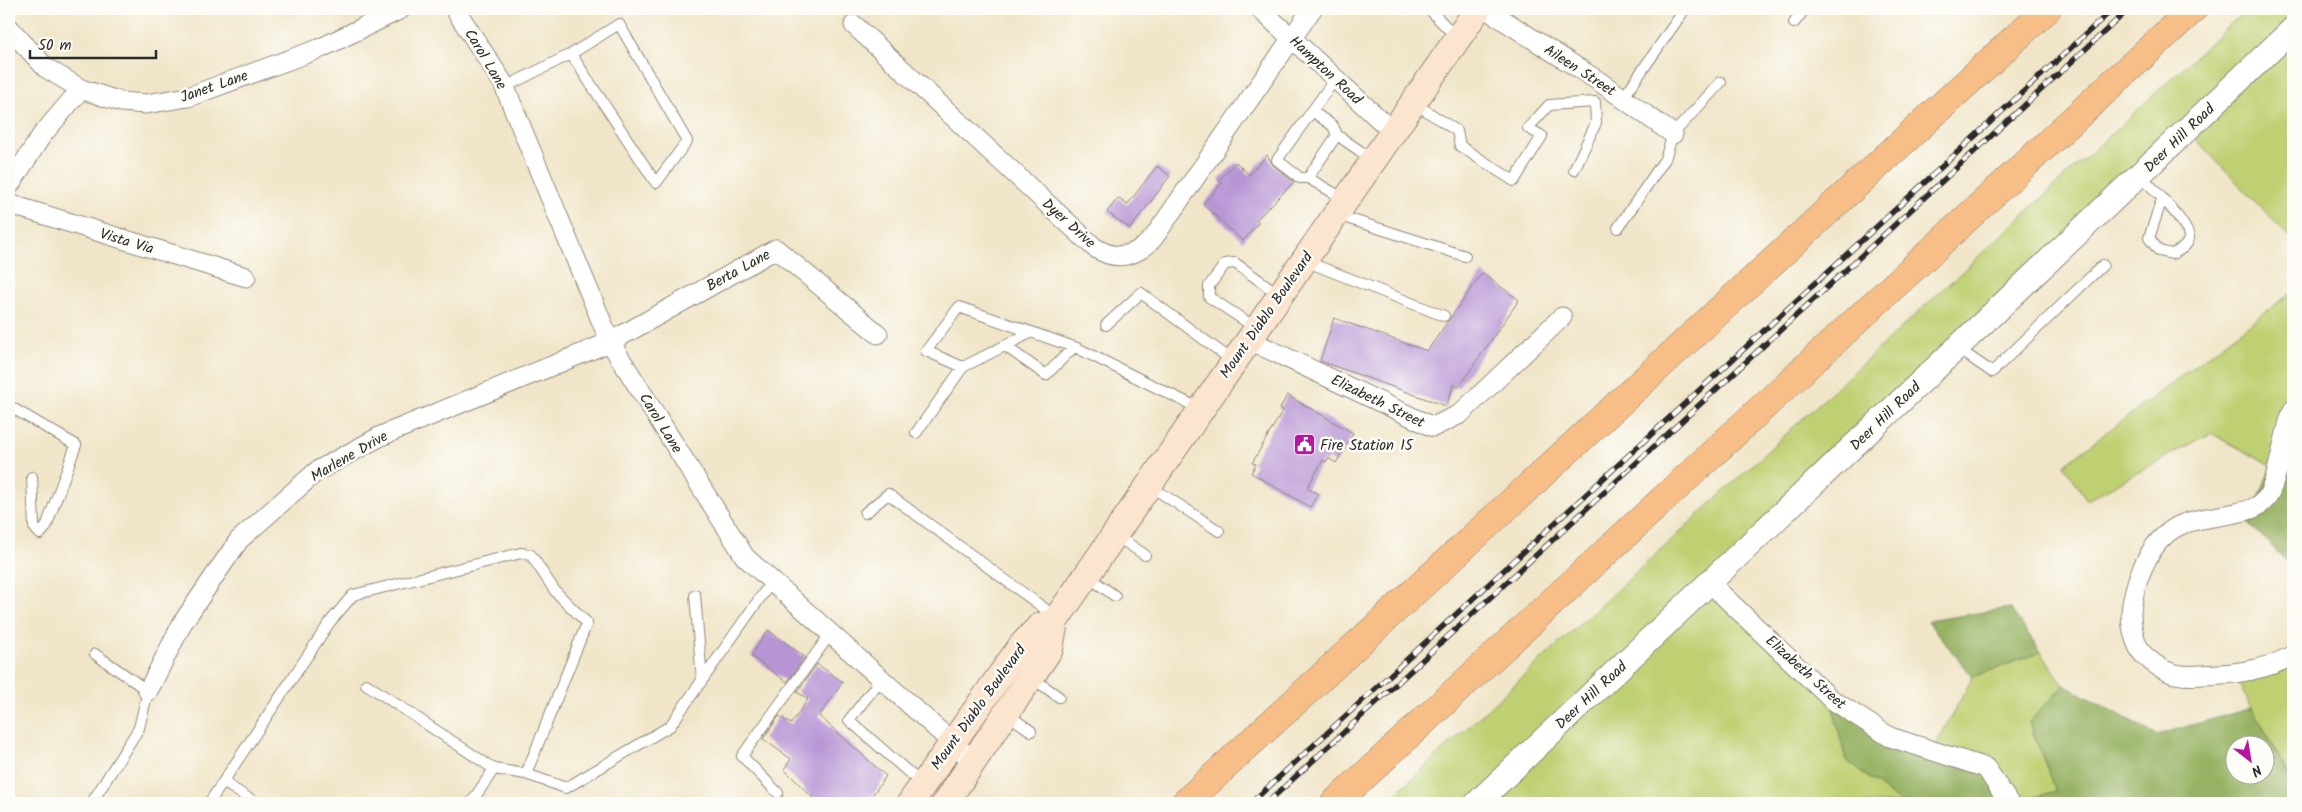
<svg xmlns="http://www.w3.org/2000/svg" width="2302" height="812" viewBox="0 0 2302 812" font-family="Kalam,sans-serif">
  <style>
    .green { fill: #bfd072; stroke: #757e4e }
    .forest { fill: #97b264; stroke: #616e48; fill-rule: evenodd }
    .building { fill: #b896d6 }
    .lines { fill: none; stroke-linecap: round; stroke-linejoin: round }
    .service-casing { stroke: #8e887a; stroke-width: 12 }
    .minor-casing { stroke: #8e887a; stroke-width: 21 }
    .tertiary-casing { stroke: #8e887a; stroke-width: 26 }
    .secondary-casing { stroke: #8e887a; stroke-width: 28 }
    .motorway-casing { stroke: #8e887a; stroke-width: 29 }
    .service { stroke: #fff; stroke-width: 10 }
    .minor { stroke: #fff; stroke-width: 19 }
    .tertiary { stroke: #fff; stroke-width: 24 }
    .secondary { stroke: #fce5cf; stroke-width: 26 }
    .motorway { stroke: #f7be87; stroke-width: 28 }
    .rail-casing { stroke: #2b2b2b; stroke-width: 5.5 }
    .rail { stroke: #fdfcf7; stroke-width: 4; stroke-dasharray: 11; stroke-linecap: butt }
    .labels { text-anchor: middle; stroke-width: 5; stroke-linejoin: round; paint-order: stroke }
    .street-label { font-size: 15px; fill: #2b2b2b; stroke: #fdfcf7 }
    .poi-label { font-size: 15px; fill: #2b2b2b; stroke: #fdfcf7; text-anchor: start }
  </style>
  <rect width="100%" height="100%" fill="#fdfcf7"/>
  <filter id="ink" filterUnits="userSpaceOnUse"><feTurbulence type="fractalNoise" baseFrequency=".02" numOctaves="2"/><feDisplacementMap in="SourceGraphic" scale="10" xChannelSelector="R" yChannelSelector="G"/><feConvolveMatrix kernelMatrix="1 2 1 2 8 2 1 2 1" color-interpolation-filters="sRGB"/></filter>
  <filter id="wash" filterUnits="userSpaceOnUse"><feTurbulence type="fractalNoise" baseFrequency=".0096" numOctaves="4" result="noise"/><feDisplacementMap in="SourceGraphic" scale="20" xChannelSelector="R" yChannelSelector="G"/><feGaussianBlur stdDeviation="1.12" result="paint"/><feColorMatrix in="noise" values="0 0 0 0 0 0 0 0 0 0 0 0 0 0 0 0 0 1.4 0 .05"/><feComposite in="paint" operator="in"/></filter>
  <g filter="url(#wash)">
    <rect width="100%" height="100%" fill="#f0e5c8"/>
    <path class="green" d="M2247 9H2293V241L2187 130 1710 583 1831 699 1846 760 1901 803H1386Z
      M2293 291V410L2277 469 2211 433 2087 500 2064 465Z
      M2041 652 2064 685 2029 723 2056 791 2014 803 1932 751 1973 677Z
      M2293 655V781L2233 674Z"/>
    <path class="forest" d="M2293 413V568L2238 512 2254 509Z
      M2010 608 2041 652 1973 677 1927 621Z
      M2064 685 2157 735 2252 708 2293 781V803H2014L2056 791 2029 722ZM2234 744H2264V774H2234Z
      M1831 699 1890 737 1986 768 2009 803H1901L1846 760Z"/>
    <g id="blocks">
      <path class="building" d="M1267 155 1273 165 1294 182 1256 220 1259 222 1243 241 1203 204 1222 183 1219 180 1236 162 1249 175Z
        M1157 166 1170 176 1130 229 1107 212 1118 198 1127 205Z
        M1482 273 1519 300 1458 388 1454 384 1446 406 1320 361 1334 318 1427 351Z
        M1287 395 1353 433 1336 463 1328 458 1326 462 1323 460 1307 488 1318 494 1310 507 1251 473 1256 464 1252 463 1283 410 1280 409Z
        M768 630 805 657 787 682 751 656Z
        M817 664 843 682 819 716 886 776 867 803H818L784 769 791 759 763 739 779 716 791 724 808 699 797 692Z"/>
    </g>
  </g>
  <g filter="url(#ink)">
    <use href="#blocks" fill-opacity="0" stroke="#8e887a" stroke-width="1"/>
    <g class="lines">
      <defs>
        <path id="service" d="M1429 9 1457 38
          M1794 23 1805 9
          M1335 79 1277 160 1300 178H1308L1346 200
          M505 87 571 54 619 24 687 141 656 183 571 54
          M1623 98 1685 9
          M1414 103 1457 131 1460 146 1514 181 1542 136 1528 128 1549 105 1595 102 1596 123 1574 170
          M1312 111 1333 126 1337 135 1373 160
          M2140 175C2150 185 2190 225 2189 238 2188 246 2179 251 2172 254L2159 251 2149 238 2162 199
          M1308 178 1337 135
          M1337 215 1465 256
          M1618 228 1665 159 1673 134 1721 82
          M1305 261 1444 316
          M1106 325 1141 293 1233 361
          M1256 328 1209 297V286L1225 264 1235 263 1280 295
          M1032 332 963 367 926 351 959 307 1077 348 1200 409
          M1005 346 1046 375 1074 347
          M1957 348 1992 372 2103 265
          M9 406 76 445 46 527 40 534 34 527 32 477
          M916 433 963 367
          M1150 486 1219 531
          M865 513 888 494 1056 617
          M1115 535 1145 555
          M1087 576 1115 596
          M695 595 702 680
          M1031 677 1059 697
          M882 678 849 720 923 785
          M366 684 494 769 526 774 566 788 670 726 772 581
          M1007 714 1031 731
          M223 782 256 803
          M778 793 742 756 831 633
          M94 799 139 728 148 691 95 654
          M209 803 330 622 353 595 521 553 531 555 555 591 587 623 526 774
          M471 803 494 769"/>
        <path id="minor" d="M455 9 503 83 610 342 745 557 974 762
          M1260 9 1393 132
          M1486 9 1600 82 1673 134
          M854 25 1094 247C1116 262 1137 257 1154 237L1312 9
          M9 28 46 68 81 89 121 102 146 104 188 97 321 48 401 9
          M9 186 42 135 81 89
          M9 204 246 277
          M1249 340 1433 427 1460 414 1562 317
          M2293 410C2284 430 2278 486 2265 500 2256 510 2244 511 2231 514 2215 517 2197 518 2183 524 2152 536 2137 574 2132 604 2129 620 2134 647 2146 657 2165 674 2178 677 2202 675 2234 674 2265 671 2293 655
          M1710 583 1831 699 1890 737 1986 768 2009 803
          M148 691 183 622 239 540 317 471 381 436 610 342 776 249 878 334"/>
        <path id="tertiary" d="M1477 803 2293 29"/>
        <path id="secondary" d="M910 803 1021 646 1040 626 1055 621
          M945 803 1050 649 1055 621 1478 9"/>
        <path id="motorway" d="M1185 803 2047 9
          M1335 803 2193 9"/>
      </defs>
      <use href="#service" class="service-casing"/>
      <use href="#minor" class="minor-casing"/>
      <use href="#tertiary" class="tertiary-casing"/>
      <use href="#secondary" class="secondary-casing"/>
      <use href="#motorway" class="motorway-casing"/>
      <use href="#service" class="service"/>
      <use href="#minor" class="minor"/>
      <use href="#tertiary" class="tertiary"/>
      <use href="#secondary" class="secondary"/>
      <use href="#motorway" class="motorway"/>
      <defs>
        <path id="rail" d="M1251 803 2113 9
          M1267 803 2129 9"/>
      </defs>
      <use href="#rail" class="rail-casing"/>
      <use href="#rail" class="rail"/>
    </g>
  </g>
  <defs>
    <symbol id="civic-square" viewBox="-11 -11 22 22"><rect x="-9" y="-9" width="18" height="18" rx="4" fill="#b5179e" stroke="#fdfcf7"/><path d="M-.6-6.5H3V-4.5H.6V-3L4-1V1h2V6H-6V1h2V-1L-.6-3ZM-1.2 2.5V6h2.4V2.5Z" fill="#fff"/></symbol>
  </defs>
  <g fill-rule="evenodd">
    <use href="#civic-square" x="1292" y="432" width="25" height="25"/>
  </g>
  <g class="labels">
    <g class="street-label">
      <text transform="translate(486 59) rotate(59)" y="5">Carol Lane</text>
      <text transform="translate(1326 70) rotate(43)" y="5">Hampton Road</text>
      <text transform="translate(1580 70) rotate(33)" y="5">Aileen Street</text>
      <text transform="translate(214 86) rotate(-19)" y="5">Janet Lane</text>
      <text transform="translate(2179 138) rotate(-44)" y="5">Deer Hill Road</text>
      <text transform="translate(1069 223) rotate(42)" y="5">Dyer Drive</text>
      <text transform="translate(127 241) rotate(17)" y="5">Vista Via</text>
      <text transform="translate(738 270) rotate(-29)" y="5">Berta Lane</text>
      <text transform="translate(1266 315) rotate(-55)" y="5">Mount Diablo Boulevard</text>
      <text transform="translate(1378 401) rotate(26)" y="5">Elizabeth Street</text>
      <text transform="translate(1885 416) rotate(-44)" y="5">Deer Hill Road</text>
      <text transform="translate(661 423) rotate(58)" y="5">Carol Lane</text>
      <text transform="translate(349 456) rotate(-30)" y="5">Marlene Drive</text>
      <text transform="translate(1806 672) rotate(42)" y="5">Elizabeth Street</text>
      <text transform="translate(1591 695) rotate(-43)" y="5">Deer Hill Road</text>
      <text transform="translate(978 707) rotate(-54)" y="5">Mount Diablo Boulevard</text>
    </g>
    <g class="poi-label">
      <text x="1320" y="450">Fire Station 15</text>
    </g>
  </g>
  <rect width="2302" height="812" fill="none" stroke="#fdfcf7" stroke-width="30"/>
  <g transform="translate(2250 760) rotate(149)"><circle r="24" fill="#fdfcf7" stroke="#a9a8a5"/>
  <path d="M0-4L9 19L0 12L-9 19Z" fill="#b5179e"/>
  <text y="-8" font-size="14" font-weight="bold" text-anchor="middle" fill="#2b2b2b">N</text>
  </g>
  <path d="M30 50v8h126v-8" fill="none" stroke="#2b2b2b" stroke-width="2.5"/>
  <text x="38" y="50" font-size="15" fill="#2b2b2b" stroke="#fdfcf7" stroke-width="4" paint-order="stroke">50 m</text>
</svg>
